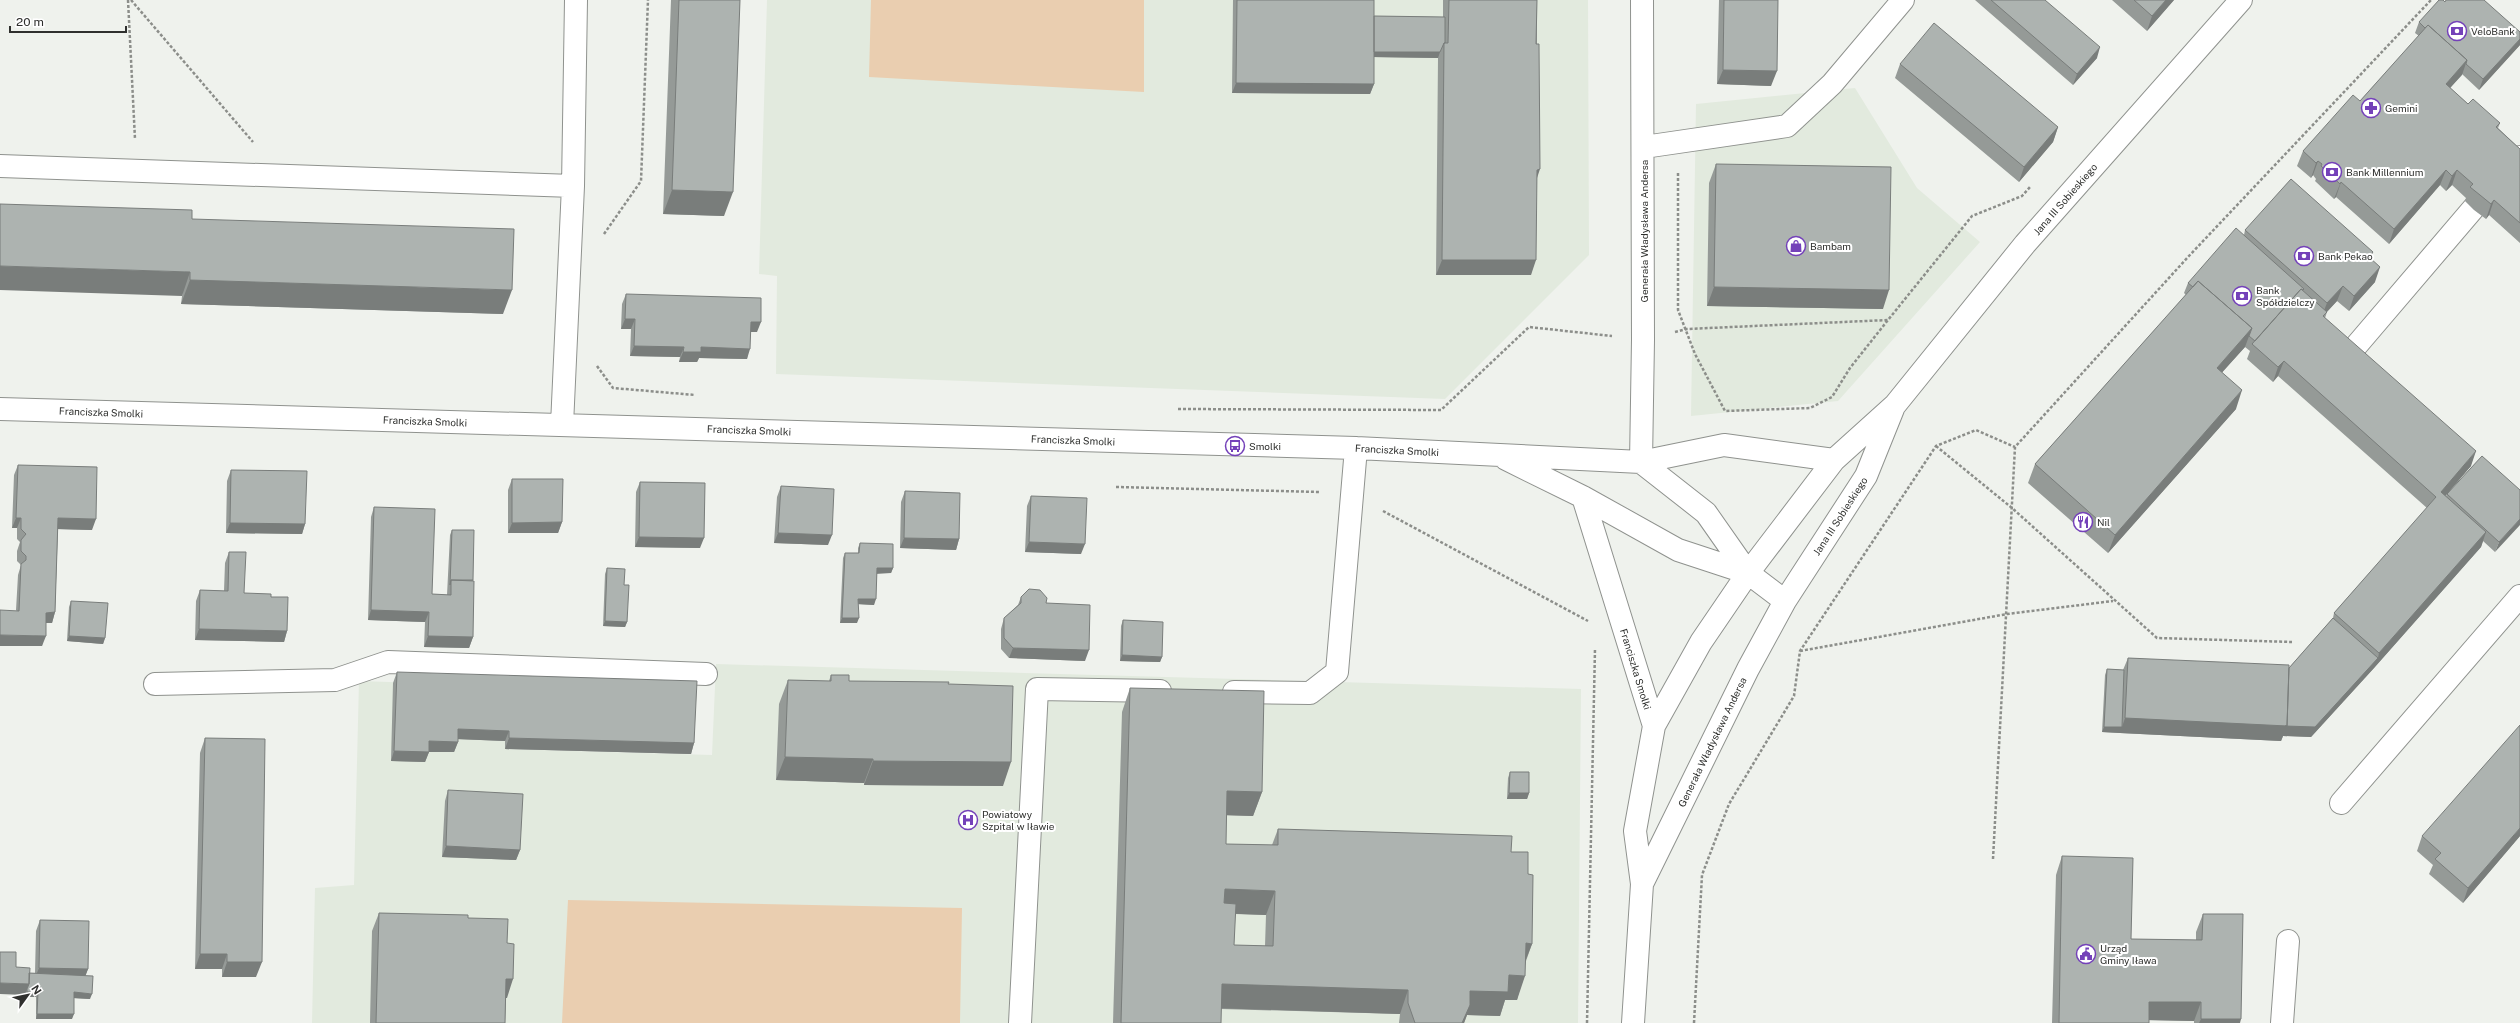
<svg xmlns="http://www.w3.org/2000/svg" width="2520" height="1023" viewBox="0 0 2520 1023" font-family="'Public Sans',sans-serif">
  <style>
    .built { fill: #e2eade }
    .green { fill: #eaceb0 }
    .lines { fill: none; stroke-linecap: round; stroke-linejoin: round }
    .minor-casing { stroke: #8f928e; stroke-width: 24 }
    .path { stroke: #8c8e8a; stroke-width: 2.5; stroke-dasharray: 3 2; stroke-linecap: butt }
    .minor { stroke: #fff; stroke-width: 22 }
    .wall { fill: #959a97; fill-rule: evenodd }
    .shaded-wall { fill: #797d7b }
    .building { fill: #adb3b0; stroke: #797d7b; fill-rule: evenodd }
    .labels { text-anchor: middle; stroke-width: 4; stroke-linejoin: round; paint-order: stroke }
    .poi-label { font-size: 10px; fill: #2f302e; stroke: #fff; text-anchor: start }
    .street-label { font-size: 10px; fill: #2f302e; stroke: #fff }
  </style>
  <rect width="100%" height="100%" fill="#eff2ed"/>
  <path class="built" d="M767 0H1588L1589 255 1445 399 776 374 777 276 759 274Z
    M1855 88 1917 188 1980 242 1838 401 1691 416 1696 104Z
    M716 664 1581 689 1578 1023H312L315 888 354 885 359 681 507 686 506 749 712 755Z"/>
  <path class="green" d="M871 0H1144V92L869 77Z
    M568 900 962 908 960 1023H562Z"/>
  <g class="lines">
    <defs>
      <path id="minor" d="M1644 147 1787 126 1832 84 1903 0
        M0 166 573 186
        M2356 346 2513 162 2520 157
        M0 409 1356 448 1641 462 1724 445 1834 460
        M562 425 573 186 576 0
        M1506 459 1583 497 1678 550 1748 573
        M1641 462 1643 340 1642 0
        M1641 462 1706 513 1748 573 1785 601
        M1583 497 1654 726
        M155 684 335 680 388 662 706 674
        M1234 692 1310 693 1337 672 1356 448
        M2341 803 2520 596
        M1642 884 1748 669 1785 601 1866 476 1893 409
        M1020 1023 1037 689 1160 691
        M1633 1023 1642 884 1635 831 1654 726 1701 642 1748 573 1834 460 1895 405 2025 244 2241 0
        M2282 1023 2288 941"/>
    </defs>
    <use href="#minor" class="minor-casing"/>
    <path class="path" d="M128 0 135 139
      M131 0 253 142
      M1678 173V310L1695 354 1725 411 1810 408 1832 397 1850 368 1888 320
      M604 234 641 181 648 0
      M1675 332 1687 329 1888 320 1972 216 2022 196 2030 187
      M597 366 613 388 695 395
      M1178 409 1441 410 1529 327 1612 336
      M1936 446 2012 508 2157 638 2292 642
      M1116 487 1320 492
      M1383 511 1588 621
      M1800 651 2007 614 2113 601
      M1993 859 2015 447 2188 257 2431 0
      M1587 1023 1595 649
      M1694 1023 1702 875 1729 804 1794 696 1800 651 1936 446 1976 430 2015 447"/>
    <use href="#minor" class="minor"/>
  </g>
  <path class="wall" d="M671 0H740L724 216 663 214Z
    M1233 0H1374V16L1443 17V0H1537V179L1531 275H1436L1438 58 1374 57V84L1370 94 1232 93Z
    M1719 0H1778L1771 86 1717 84Z
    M1975 0H2045L2097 58 2073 85Z
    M2112 0H2174L2147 31Z
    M2445 2 2520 45 2479 90 2462 74 2450 88 2468 104 2500 123 2498 128 2520 149V243L2489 215 2486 219 2474 210 2465 201 2466 198 2452 185 2446 191 2440 185 2389 244 2336 197 2334 199 2315 181 2316 179 2313 175 2311 178 2297 166 2303 151 2360 101 2419 36 2415 33 2419 22Z
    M1900 64 2058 127 2053 142 2019 182 1895 78Z
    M1716 164 1883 309 1707 306 1709 183Z
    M192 219 503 314 181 304Z
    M2245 230 2373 252 2371 258 2375 282 2349 311 2337 301 2327 312 2325 318 2471 466 2445 496H2446L2447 494 2520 490 2495 552 2483 541 2481 547 2374 668 2311 737 2283 736 2281 741 2120 733 2102 732 2105 675 2107 669 2123 670 2128 658 2289 668 2333 618 2334 613 2427 508 2278 376 2273 382 2247 359 2250 351 2245 347 2222 372 2236 409 2108 553 2028 483 2035 464 2186 295 2184 293 2188 283 2244 235Z
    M626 294 757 332H751L747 359 699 358 697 362H679L680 357 630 356 631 329H621L622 304Z
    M18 465 92 530 58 529 55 612 52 623H46L42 646 16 610 18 575 21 565 17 561V551L20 542 17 539V528H12L14 475Z
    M231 470 305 524 302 534 226 533 227 481Z
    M512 479 562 522 558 533H508V490Z
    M640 482 700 548 635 547 636 492Z
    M781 486 828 545 774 543 777 497Z
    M905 491 959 539 956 550 900 548 901 502Z
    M1031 496 1081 554 1025 552 1027 506Z
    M374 507 432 594 447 595 450 535 452 530 473 580V637L469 648 424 647 425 622 368 620 371 517Z
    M860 543 893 568 891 573H877L874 605 858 604 857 623H840L843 558 845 553H858V548Z
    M229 552 244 593 271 597 287 631 284 642 195 640 196 601 200 590 224 591 225 563Z
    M607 568 624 585 627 622 625 627 603 626 605 574Z
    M1021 597 1046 603 1085 661 1009 658 1001 649V629L1004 618 1018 605Z
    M71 601 105 638 103 644 67 641 69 607Z
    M1123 620 1162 657 1160 662 1120 661 1121 626Z
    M397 672 694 743 691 754 505 749V741L458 739V742L454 752H429L425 762 391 761 393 683Z
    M831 675 849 681 948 684 1003 786 864 785V783L776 780 779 704 788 680 829 681Z
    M1130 688 1262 792 1253 816 1226 815V844L1272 845 1278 829 1511 852 1528 874 1532 944 1526 961 1517 1000H1505L1500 1016 1467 1015 1464 1023H1399L1400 1014 1221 1009V1023H1113L1122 712ZM1235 914 1266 915 1265 946 1234 945Z
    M205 738 256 977H222V969H195L200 753Z
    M1510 772 1529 793 1527 799H1507L1508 778Z
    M448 790 520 850 516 860 442 857 445 801Z
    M2422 836H2520L2463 903 2429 874 2433 865 2417 851Z
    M2062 856 2131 939 2196 940V932L2203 914 2240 1023H2194V1021L2149 1020V1023H2052L2056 875Z
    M379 913 468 918 507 943V998H506L505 1023H370L372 931Z
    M40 920 88 969 85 976 90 999 74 998 72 1019H36V997H25V994L16 967 29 973H35L36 931Z"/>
  <path class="shaded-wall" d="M2166 0H2174L2147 31 2152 16Z
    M2520 39V45L2479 90 2483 79Z
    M2100 47 2097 58 2073 85 2077 74Z
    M1372 52H1440L1438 58 1370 57Z
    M2467 60 2462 75 2440 99 2446 84Z
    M1723 70 1777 71 1771 86 1717 84Z
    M1236 83 1374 84 1370 94 1232 93Z
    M2058 127 2053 142 2019 182 2024 167Z
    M2318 161 2313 175 2311 178 2316 163Z
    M1540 169 1535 184 1537 170Z
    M2446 170 2440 185 2389 244 2394 229Z
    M2457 170 2452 185 2446 191 2452 176Z
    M2341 182 2336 197 2334 199 2340 184Z
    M672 190 733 192 724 216 663 214Z
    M2494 200 2489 215 2486 219 2491 204Z
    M1442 260H1536L1531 275H1436Z
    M0 266 190 272 182 296 0 290Z
    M2380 267 2375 282 2349 311 2354 296Z
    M190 280 512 290 503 314 181 304Z
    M2343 286 2337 301 2321 318 2327 303Z
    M1714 287 1889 290 1883 309 1707 306Z
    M625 319H635L631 329H621Z
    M751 322H761L757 332H747Z
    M2252 328 2245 347 2210 386 2217 368Z
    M634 346 684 347 680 357 630 356Z
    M701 347 750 349 747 359 699 358 697 362H679L683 352Z
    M2284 361 2278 376 2273 382 2278 367Z
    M2242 390 2236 409 2108 553 2115 535Z
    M2476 451 2471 466 2436 507 2441 492Z
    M16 518H21L17 528H12Z
    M58 518 96 519 92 530 55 529Z
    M2520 519V525L2495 552 2499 542Z
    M562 522 558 533H508L512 523Z
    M230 523 305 524 302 534 226 533Z
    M2486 532 2481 547 2374 668 2311 737 2283 736 2281 741 2120 733 2125 718 2378 658 2379 653Z
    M778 533 832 535 828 545 774 543Z
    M639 537 704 538 700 548 635 547Z
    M904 538 959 539 956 550 900 548Z
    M1029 542 1085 544 1081 554 1025 552Z
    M877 568H893L891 573 875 574Z
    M858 599H876L874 605 856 604Z
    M371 610 429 612 425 622 368 620Z
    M55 612 52 623H43L46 613Z
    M842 618H859L857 623H840Z
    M605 621 627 622 625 627 603 626Z
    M199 629 287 631 284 642 195 640Z
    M0 635 46 636 42 646H0Z
    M69 636 105 638 103 644 67 641Z
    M428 636 473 637 469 648 424 647Z
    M1013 648 1089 650 1085 661 1009 658Z
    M1122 655 1162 657 1160 662 1120 661Z
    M2104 727H2122L2120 733 2102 732Z
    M458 729 509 731 505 741 455 739Z
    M509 738 694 743 691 754 505 749Z
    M429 741 458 742 454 752H429L425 762 391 761 394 751Z
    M785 757 873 759 864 783 776 780Z
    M873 761 1011 762 1003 786 864 785Z
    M1227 791 1262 792 1253 816 1218 815Z
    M1509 793H1529L1527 799H1507Z
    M2520 828V836L2463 903 2468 888Z
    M446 846 520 850 516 860 442 857Z
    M1225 889 1275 891 1266 915 1216 913Z
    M1526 943 1532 944 1523 967Z
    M200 954H227L222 969H195Z
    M227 962H262L256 977H222Z
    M39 968 88 969 84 980 35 978Z
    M1509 975 1525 976 1517 1000H1505L1500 1016 1467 1015 1464 1023H1462L1470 991Z
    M506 979H513L507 998H500Z
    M0 983 29 984 25 995 0 994Z
    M1222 984 1408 990 1400 1014 1213 1008Z
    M27 992H38L36 997H25Z
    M74 992 92 994 90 999 72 998Z
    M2149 1002H2201L2194 1021 2142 1020Z
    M37 1014H74L72 1019H36Z
    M2201 1019H2241L2240 1023H2199Z"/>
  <path class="building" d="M679 0H740L733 192 672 190Z
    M1237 0H1374V84L1236 83Z
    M1449 0H1537L1536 44H1539L1540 169 1537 170 1536 260H1442L1444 43H1448Z
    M1724 0H1778L1777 71 1723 70Z
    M1991 0H2045L2100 47 2077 74Z
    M2134 0H2166L2152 16Z
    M2439 0H2443L2445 2 2446 0H2484L2520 32V39L2483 79 2466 64 2467 60 2428 25 2425 28 2419 22Z
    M1374 16 1445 17V43H1444L1440 52H1374Z
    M1934 23 2058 127 2024 167 1900 64Z
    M2428 25 2467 60 2446 84 2468 104 2473 99 2500 123 2496 127 2520 149V223L2494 200 2491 204 2480 195 2470 187 2473 184 2457 170 2452 176 2446 170 2394 229 2341 182 2340 184 2321 166 2322 164 2318 161 2316 163 2303 151 2353 95 2360 101Z
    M1716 164 1891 167 1889 290 1714 287Z
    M2291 179 2373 252 2369 257 2380 267 2354 296 2343 286 2327 303 2245 230Z
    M0 204 192 210V219L514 229 512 290 190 280V272L0 266Z
    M2236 228 2304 289 2303 290 2301 289 2255 341 2249 336 2252 328 2198 281 2193 287 2188 283Z
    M2198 281 2252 328 2217 368 2242 390 2115 535 2035 464Z
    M2301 289 2327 312 2323 316 2476 451 2441 492 2486 532 2379 653 2334 613 2436 497 2284 361 2278 367 2252 344Z
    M626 294 761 298V322H751L750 349 701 347V352H683L684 347 634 346 635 319H625Z
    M2482 456 2520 490V519L2499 542 2447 494Z
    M18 465 97 467 96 519 58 518 55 612 46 613V636L0 635V610L19 611 21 564 26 560V556L21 551V540L26 534 21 529V518H16Z
    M231 470 307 471 305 524 230 523Z
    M512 479H563L562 522 512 523Z
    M640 482 705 483 704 538 639 537Z
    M781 486 834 489 832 535 778 533Z
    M905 491 960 493 959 539 904 538Z
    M1031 496 1087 498 1085 544 1029 542Z
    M374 507 435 509 432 594 451 595V580L474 581 473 637 428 636 429 612 371 610Z
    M452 530H474L473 580H451L450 585Z
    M860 543 893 544V568H877L876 599H858L859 618H842L845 553H859Z
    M229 552H246L244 593 271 594V597H288L287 631 199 629 200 590 228 591Z
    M607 568 625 569 624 585H629L627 622 605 621Z
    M1029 589 1040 590 1047 598 1046 603 1090 605 1089 650 1013 648 1004 638V618L1021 603V597Z
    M71 601 108 603 105 638 69 636Z
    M2333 618 2378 658 2315 727 2285 726H2287L2289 668Z
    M1123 620 1163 622 1162 657 1122 655Z
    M2128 658 2289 665 2287 726 2125 718Z
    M2107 669 2124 670 2122 727H2104Z
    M397 672 697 681 694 743 509 738V731L458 729V742L429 741V752L394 751Z
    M831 675H849V681L949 682 948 684 1013 686 1011 762 873 761V759L785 757 788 680 831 681Z
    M1130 688 1264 691 1262 792 1227 791 1226 844 1278 845V829L1512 836 1511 852H1528V874L1533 875 1532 944 1526 943 1525 976 1509 975 1508 992 1470 991V1005L1462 1023H1415L1408 1003V990L1222 984 1221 1023H1121ZM1225 889 1275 891 1273 946 1234 945 1236 904 1224 903Z
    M2520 725V828L2468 888 2435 859 2441 853 2422 836Z
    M205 738 265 739 262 962H227V954H200Z
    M1510 772H1529V793H1509Z
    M448 790 523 794 520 850 446 846Z
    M2062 856 2133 858 2131 939 2202 940 2203 914H2243L2241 1019H2201V1002H2149V1023H2059Z
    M379 913 468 915V918L508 919 507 943 514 944 513 979H506L505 1023H376Z
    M40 920 89 921 88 969 39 968Z
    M0 952H16V967L30 968 29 984 0 983Z
    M29 973 93 976 92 994 74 992V1014H37L38 992H27V989L29 984Z"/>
  <defs>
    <symbol id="bank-ring" viewBox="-11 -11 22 22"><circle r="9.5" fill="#fff" stroke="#7441b9" stroke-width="1.5"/><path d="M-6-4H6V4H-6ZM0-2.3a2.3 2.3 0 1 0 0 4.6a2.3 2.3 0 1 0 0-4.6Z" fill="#7441b9"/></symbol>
    <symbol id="pharmacy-ring" viewBox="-11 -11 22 22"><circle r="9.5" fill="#fff" stroke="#7441b9" stroke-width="1.5"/><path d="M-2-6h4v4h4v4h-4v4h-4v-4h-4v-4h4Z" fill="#7441b9"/></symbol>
    <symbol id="shop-ring" viewBox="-11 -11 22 22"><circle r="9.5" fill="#fff" stroke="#7441b9" stroke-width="1.5"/><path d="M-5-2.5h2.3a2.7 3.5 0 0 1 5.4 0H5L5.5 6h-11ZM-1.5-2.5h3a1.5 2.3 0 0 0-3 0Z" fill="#7441b9"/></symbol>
    <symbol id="bus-ring" viewBox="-11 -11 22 22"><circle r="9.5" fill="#fff" stroke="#7441b9" stroke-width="1.5"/><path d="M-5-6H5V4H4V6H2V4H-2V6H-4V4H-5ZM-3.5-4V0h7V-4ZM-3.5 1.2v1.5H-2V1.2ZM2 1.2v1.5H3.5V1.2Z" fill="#7441b9"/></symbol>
    <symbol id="restaurant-ring" viewBox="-11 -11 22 22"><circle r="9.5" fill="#fff" stroke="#7441b9" stroke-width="1.5"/><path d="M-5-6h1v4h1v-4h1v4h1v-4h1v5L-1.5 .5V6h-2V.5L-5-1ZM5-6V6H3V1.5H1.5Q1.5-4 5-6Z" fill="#7441b9"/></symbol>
    <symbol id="hospital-ring" viewBox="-11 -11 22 22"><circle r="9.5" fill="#fff" stroke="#7441b9" stroke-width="1.5"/><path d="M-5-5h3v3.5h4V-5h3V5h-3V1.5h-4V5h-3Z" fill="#7441b9"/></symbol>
    <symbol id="civic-ring" viewBox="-11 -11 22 22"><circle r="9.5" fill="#fff" stroke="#7441b9" stroke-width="1.5"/><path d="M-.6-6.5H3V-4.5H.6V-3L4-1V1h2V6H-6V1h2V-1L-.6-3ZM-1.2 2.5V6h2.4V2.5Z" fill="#7441b9"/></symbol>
  </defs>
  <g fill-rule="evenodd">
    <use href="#bank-ring" x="2446" y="20" width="22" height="22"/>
    <use href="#pharmacy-ring" x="2360" y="97" width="22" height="22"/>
    <use href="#bank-ring" x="2321" y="161" width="22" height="22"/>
    <use href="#shop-ring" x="1785" y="235" width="22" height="22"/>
    <use href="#bank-ring" x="2293" y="245" width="22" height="22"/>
    <use href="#bank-ring" x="2231" y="285" width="22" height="22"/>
    <use href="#bus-ring" x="1224" y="435" width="22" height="22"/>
    <use href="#restaurant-ring" x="2072" y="511" width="22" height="22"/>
    <use href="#hospital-ring" x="957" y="809" width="22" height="22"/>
    <use href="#civic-ring" x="2075" y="943" width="22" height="22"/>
  </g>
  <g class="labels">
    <g class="poi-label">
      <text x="2471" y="35">VeloBank</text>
      <text x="2385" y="112">Gemini</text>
      <text x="2346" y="176">Bank Millennium</text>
      <text x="1810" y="250">Bambam</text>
      <text x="2318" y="260">Bank Pekao</text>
      <text x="2256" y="294">Bank<tspan x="2256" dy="12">Spółdzielczy</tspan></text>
      <text x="1249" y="450">Smolki</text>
      <text x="2097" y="526">Nil</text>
      <text x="982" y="818">Powiatowy<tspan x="982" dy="12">Szpital w Iławie</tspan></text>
      <text x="2100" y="952">Urząd<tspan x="2100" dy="12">Gminy Iława</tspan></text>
    </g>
    <g class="street-label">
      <text transform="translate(2065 199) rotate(-49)" y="4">Jana III Sobieskiego</text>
      <text transform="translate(1644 231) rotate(-90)" y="4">Generała Władysława Andersa</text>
      <text transform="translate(101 412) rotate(2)" y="4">Franciszka Smolki</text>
      <text transform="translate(425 421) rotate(2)" y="4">Franciszka Smolki</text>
      <text transform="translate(749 430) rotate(2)" y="4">Franciszka Smolki</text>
      <text transform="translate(1073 440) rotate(2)" y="4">Franciszka Smolki</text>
      <text transform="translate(1397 450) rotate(3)" y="4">Franciszka Smolki</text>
      <text transform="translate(1840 516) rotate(-57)" y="4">Jana III Sobieskiego</text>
      <text transform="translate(1636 669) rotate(73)" y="4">Franciszka Smolki</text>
      <text transform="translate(1712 742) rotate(-64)" y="4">Generała Władysława Andersa</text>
    </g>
  </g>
  <g transform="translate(28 995) rotate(57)" stroke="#ffffff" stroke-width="3" paint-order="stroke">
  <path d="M0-3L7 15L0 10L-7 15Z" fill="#2f302e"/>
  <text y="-6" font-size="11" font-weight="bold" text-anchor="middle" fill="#2f302e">N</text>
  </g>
  <path d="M10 26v6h116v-6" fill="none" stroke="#2f302e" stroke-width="2"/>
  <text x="16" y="26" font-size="12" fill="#2f302e" stroke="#ffffff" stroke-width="3" paint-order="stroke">20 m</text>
</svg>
